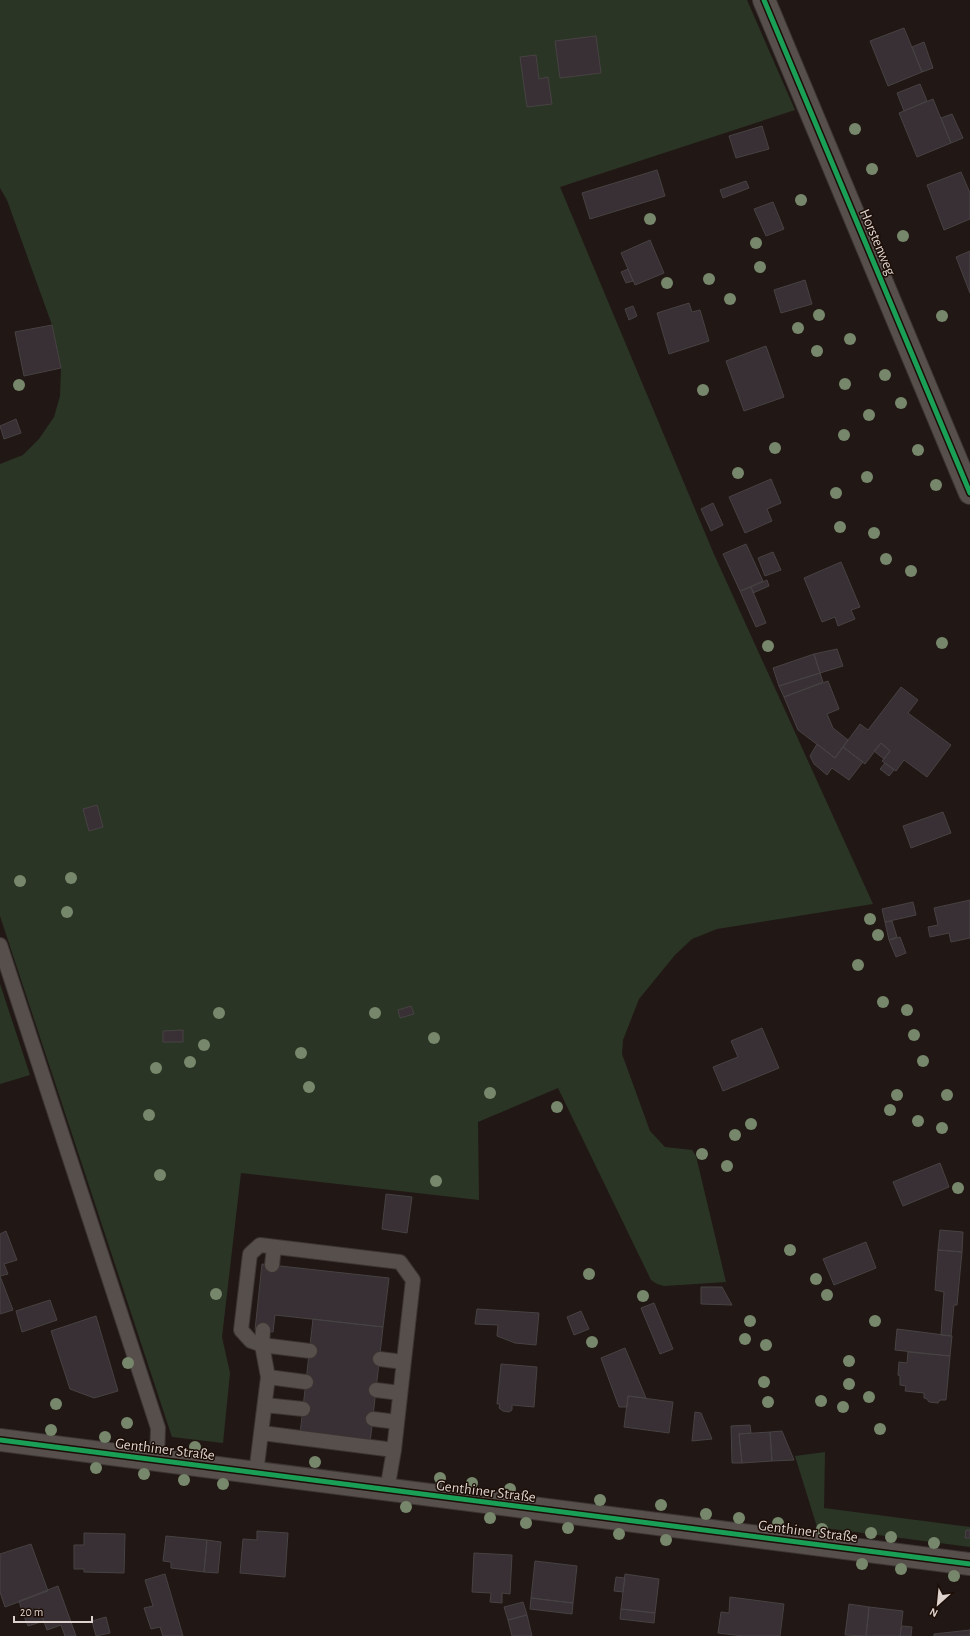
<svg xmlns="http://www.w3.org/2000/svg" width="970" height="1636" viewBox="0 0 970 1636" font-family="'Alegreya Sans',sans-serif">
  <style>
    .green { fill: #2b3525 }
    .building { fill: #383034; stroke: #474243 }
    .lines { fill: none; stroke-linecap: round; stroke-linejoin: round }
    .lane-casing { stroke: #3c3533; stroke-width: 16 }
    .street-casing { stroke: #3c3533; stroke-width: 24 }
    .secondary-casing { stroke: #3c3533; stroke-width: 24 }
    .lane { stroke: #564f4c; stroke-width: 14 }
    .street { stroke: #564f4c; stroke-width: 22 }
    .secondary { stroke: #564f4c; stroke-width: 22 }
    .cycleway-casing { stroke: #1c0d07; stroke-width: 8 }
    .cycleway { stroke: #1a9f57; stroke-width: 5 }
    .tree { fill: #77876b }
    .labels { text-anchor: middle; stroke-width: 3; stroke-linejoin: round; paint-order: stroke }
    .street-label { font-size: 15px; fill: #ddd2cd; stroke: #1c0d07 }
  </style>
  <rect width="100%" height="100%" fill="#211815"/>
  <path class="green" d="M0 0H747L795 110 560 187 713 552 873 904 717 929 692 939 675 955 639 999 623 1040 622 1054 650 1131 665 1147 692 1150 696 1156 726 1282 664 1286 657 1284 651 1280 558 1088 478 1122 479 1200 241 1173 222 1337 230 1373 223 1443 172 1437 0 916V464L23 455 39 439 54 417 60 396 61 368 52 325 7 200 0 188Z
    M0 984 30 1075 0 1084Z
    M825 1452 824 1508 970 1527V1547L817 1527 795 1456Z"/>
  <path class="building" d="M904 28 922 72 888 86 870 41Z
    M596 36 601 73 560 78 555 41Z
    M924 42 933 68 922 72 912 47Z
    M536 55 539 79 548 77 552 104 527 107 520 57Z
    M920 84 927 101 904 111 897 93Z
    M933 99 951 143 917 157 899 113Z
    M952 114 963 138 951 143 941 118Z
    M762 126 769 149 736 158 729 136Z
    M657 170 665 196 590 219 582 193Z
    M961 172 970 193V219L944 230 927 185Z
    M746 181 749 188 723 198 720 190Z
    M773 202 784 229 766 236 754 209Z
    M650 240 664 273 635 285 621 253Z
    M970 251V293L956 257Z
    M628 269 633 281 626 283 621 272Z
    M805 280 812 304 781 313 774 290Z
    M689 303 692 312 700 310 709 341 669 354 657 313Z
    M633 306 637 316 629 320 625 309Z
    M52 325 61 368 24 376 15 332Z
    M766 346 784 397 744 411 726 361Z
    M16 419 21 433 4 439 0 426Z
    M771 479 781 503 767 509 772 521 745 533 729 497Z
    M713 503 723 525 711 531 701 509Z
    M746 544 763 581 740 591 723 554Z
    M773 552 781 570 765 576 758 558Z
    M841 562 860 607 851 610 855 619 838 626 835 617 822 622 804 578Z
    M767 580 769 586 753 593 751 587Z
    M751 587 766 623 756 627 740 591Z
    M837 649 843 666 820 673 814 654Z
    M814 654 820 673 779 686 773 668Z
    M820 673 823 682 784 697 779 686Z
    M828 681 839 709 827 714 833 728 848 740 835 758 798 730 784 697Z
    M901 687 918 700 908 713 951 745 927 777 904 760 896 771 882 761 890 751 881 743 865 764 843 747 860 724 868 730Z
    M881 743 890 751 884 759 874 751Z
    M817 744 835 758 843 747 863 762 849 780 832 768 827 775 814 764 810 756Z
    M885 763 894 770 889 776 880 769Z
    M97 805 103 827 89 831 83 809Z
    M943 812 951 833 911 848 903 826Z
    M970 900V938L951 942 949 933 930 937 928 927 938 925 934 908Z
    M913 902 916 915 885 922 882 909Z
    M892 921 897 937 889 940 885 922Z
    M900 937 906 953 896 957 889 940Z
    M411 1006 414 1014 400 1018 398 1010Z
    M762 1028 779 1068 723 1091 713 1067 738 1057 731 1041Z
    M183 1030V1042H163V1031Z
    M940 1163 949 1187 903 1206 893 1182Z
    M386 1194 412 1197 407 1233 382 1229Z
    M940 1230 963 1232 962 1252 938 1250Z
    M6 1231 17 1260 4 1264 8 1274 0 1276V1234Z
    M866 1242 876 1268 834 1285 823 1259Z
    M938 1250 962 1252 957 1305H954L951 1336 941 1335 944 1292 935 1290Z
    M262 1264 389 1278 383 1327 275 1315 273 1332 255 1330Z
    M0 1276 13 1310 0 1314Z
    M701 1287H722L732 1305 701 1304Z
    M50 1300 57 1320 22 1332 16 1311Z
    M654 1303 673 1349 660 1354 641 1308Z
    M477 1309 539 1313 536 1345 515 1343 497 1336 498 1325 475 1324Z
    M581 1311 589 1329 574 1335 567 1317Z
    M96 1316 118 1391 94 1398 70 1389 51 1331Z
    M313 1319 383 1327 370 1443 300 1434Z
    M897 1329 952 1336 950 1356 895 1350Z
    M625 1348 646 1398 628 1396 627 1407H619L601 1358Z
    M908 1352 950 1356 946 1400H940L938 1403 929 1402 927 1399 924 1398V1393L905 1391 906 1386 900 1385V1376L898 1375 899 1362 907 1363Z
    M501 1364 537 1367 534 1407 512 1405V1410L509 1412 503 1411 499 1408 500 1404H497Z
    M628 1396 673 1402 669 1433 624 1427Z
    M695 1412 701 1413 712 1439 692 1441Z
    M750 1425 751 1433 739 1434 742 1463H732L731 1426Z
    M782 1431 794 1460 772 1461 770 1432Z
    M770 1432 772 1461 742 1463 739 1434Z
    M966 1530H970V1538H965Z
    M257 1531 288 1533 285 1577 240 1573 243 1539 257 1540Z
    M84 1533 125 1534 124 1573 84 1572V1569H74V1545H84Z
    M166 1536 207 1540 204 1572 171 1568V1562L163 1561Z
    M207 1540 221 1542 218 1573 204 1572Z
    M31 1544 48 1591 5 1607 0 1592V1554Z
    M474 1553 512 1555 510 1594 502 1593V1603L490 1602 491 1593 472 1592Z
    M535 1561 577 1566 573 1603 531 1598Z
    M165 1574 183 1636H163L160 1627 151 1629 144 1608 153 1606 145 1580Z
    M625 1574 659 1579 655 1613 621 1609Z
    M616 1577 625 1578 623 1592 614 1591Z
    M58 1586 76 1636H65L61 1625 47 1630 39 1608 23 1614 19 1601Z
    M730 1597 784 1604 780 1636H743L718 1633 721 1612 729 1613Z
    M531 1598 573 1603 572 1614 530 1609Z
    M523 1602 527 1615 508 1620 504 1607Z
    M849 1604 869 1607 866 1636 845 1635Z
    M869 1607 903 1611 900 1636H866Z
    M39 1608 44 1621 28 1626 23 1614Z
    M621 1609 655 1613 654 1623 620 1619Z
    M527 1615 532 1636H512L508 1620Z
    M106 1617 110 1633 96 1636 92 1621Z
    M902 1626 912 1627 911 1636H900Z
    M970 1630V1636H934V1634Z"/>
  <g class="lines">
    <defs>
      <path id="lane" d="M0 945 158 1428 157 1459
        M272 1265 274 1247
        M310 1351 262 1345 251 1341 241 1330 250 1254 260 1245 400 1262 413 1280 394 1450 387 1490
        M380 1359 403 1362
        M268 1377 306 1382
        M376 1390 400 1393
        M265 1405 303 1409
        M373 1419 397 1422
        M262 1433 394 1450
        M256 1473 268 1377 262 1345 263 1330"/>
      <path id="street" d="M764 0 970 493"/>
      <path id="secondary" d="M0 1440 970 1564"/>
    </defs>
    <use href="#lane" class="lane-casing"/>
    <use href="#street" class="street-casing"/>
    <use href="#secondary" class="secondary-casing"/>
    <use href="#lane" class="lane"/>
    <use href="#street" class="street"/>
    <use href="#secondary" class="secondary"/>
    <defs>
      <path id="cycleway" d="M764 0 970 493
        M0 1440 970 1564"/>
    </defs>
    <use href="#cycleway" class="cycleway-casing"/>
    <use href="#cycleway" class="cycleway"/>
  </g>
  <g class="tree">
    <circle cx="855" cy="129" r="6"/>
    <circle cx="872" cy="169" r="6"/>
    <circle cx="801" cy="200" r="6"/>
    <circle cx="650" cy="219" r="6"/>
    <circle cx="903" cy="236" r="6"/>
    <circle cx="756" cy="243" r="6"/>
    <circle cx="760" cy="267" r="6"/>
    <circle cx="709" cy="279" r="6"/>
    <circle cx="667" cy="283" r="6"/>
    <circle cx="730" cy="299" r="6"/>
    <circle cx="819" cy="315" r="6"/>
    <circle cx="942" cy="316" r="6"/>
    <circle cx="798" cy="328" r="6"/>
    <circle cx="850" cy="339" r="6"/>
    <circle cx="817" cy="351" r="6"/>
    <circle cx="885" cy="375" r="6"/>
    <circle cx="845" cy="384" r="6"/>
    <circle cx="19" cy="385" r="6"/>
    <circle cx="703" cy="390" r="6"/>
    <circle cx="901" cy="403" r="6"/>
    <circle cx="869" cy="415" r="6"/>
    <circle cx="844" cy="435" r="6"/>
    <circle cx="775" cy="448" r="6"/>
    <circle cx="918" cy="450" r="6"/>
    <circle cx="738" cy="473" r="6"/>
    <circle cx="867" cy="477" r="6"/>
    <circle cx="936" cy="485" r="6"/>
    <circle cx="836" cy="493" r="6"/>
    <circle cx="840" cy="527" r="6"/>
    <circle cx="874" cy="533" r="6"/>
    <circle cx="886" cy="559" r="6"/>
    <circle cx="911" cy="571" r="6"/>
    <circle cx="942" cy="643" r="6"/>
    <circle cx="768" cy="646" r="6"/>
    <circle cx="71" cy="878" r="6"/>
    <circle cx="20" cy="881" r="6"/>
    <circle cx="67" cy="912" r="6"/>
    <circle cx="870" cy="919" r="6"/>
    <circle cx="878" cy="935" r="6"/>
    <circle cx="858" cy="965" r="6"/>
    <circle cx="883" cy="1002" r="6"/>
    <circle cx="907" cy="1010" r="6"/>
    <circle cx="219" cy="1013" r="6"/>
    <circle cx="375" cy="1013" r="6"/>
    <circle cx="914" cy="1035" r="6"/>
    <circle cx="434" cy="1038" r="6"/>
    <circle cx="204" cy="1045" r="6"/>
    <circle cx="301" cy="1053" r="6"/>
    <circle cx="923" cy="1061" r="6"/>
    <circle cx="190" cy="1062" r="6"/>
    <circle cx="156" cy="1068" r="6"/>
    <circle cx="309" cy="1087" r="6"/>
    <circle cx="490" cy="1093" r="6"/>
    <circle cx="897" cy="1095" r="6"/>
    <circle cx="947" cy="1095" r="6"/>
    <circle cx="557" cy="1107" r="6"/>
    <circle cx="890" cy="1110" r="6"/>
    <circle cx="149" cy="1115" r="6"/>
    <circle cx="918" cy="1121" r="6"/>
    <circle cx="751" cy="1124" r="6"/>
    <circle cx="942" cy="1128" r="6"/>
    <circle cx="735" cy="1135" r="6"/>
    <circle cx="702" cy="1154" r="6"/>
    <circle cx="727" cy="1166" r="6"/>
    <circle cx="160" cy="1175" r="6"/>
    <circle cx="436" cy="1181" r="6"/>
    <circle cx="958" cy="1188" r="6"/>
    <circle cx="790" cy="1250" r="6"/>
    <circle cx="589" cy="1274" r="6"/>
    <circle cx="816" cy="1279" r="6"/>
    <circle cx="216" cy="1294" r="6"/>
    <circle cx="827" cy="1295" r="6"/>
    <circle cx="643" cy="1296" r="6"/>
    <circle cx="750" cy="1321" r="6"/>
    <circle cx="875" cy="1321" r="6"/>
    <circle cx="745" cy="1339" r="6"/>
    <circle cx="592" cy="1342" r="6"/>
    <circle cx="766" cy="1345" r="6"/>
    <circle cx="849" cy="1361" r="6"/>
    <circle cx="128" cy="1363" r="6"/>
    <circle cx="764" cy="1382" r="6"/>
    <circle cx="849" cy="1384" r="6"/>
    <circle cx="869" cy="1397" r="6"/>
    <circle cx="821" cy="1401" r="6"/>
    <circle cx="768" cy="1402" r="6"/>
    <circle cx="56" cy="1404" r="6"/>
    <circle cx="843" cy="1407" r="6"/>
    <circle cx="127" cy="1423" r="6"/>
    <circle cx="880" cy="1429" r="6"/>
    <circle cx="51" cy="1430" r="6"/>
    <circle cx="105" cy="1437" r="6"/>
    <circle cx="195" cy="1447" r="6"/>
    <circle cx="315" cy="1462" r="6"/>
    <circle cx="96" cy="1468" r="6"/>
    <circle cx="144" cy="1474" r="6"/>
    <circle cx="440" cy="1478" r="6"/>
    <circle cx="184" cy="1480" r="6"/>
    <circle cx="472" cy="1483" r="6"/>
    <circle cx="223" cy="1484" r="6"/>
    <circle cx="510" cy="1489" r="6"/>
    <circle cx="600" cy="1500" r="6"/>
    <circle cx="661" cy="1505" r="6"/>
    <circle cx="406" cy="1507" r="6"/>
    <circle cx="706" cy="1514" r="6"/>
    <circle cx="490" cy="1518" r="6"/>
    <circle cx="739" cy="1518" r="6"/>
    <circle cx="526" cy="1523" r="6"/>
    <circle cx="778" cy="1523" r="6"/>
    <circle cx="568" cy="1528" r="6"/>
    <circle cx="822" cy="1529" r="6"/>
    <circle cx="871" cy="1533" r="6"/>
    <circle cx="619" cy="1534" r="6"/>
    <circle cx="891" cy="1537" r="6"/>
    <circle cx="666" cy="1540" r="6"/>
    <circle cx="934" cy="1543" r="6"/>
    <circle cx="862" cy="1564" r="6"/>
    <circle cx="901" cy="1569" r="6"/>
    <circle cx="954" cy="1576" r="6"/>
  </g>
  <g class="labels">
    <g class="street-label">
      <text transform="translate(878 242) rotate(67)" y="5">Horstenweg</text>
      <text transform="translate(165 1449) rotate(7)" y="5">Genthiner Straße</text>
      <text transform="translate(486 1491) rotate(7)" y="5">Genthiner Straße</text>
      <text transform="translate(808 1531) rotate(7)" y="5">Genthiner Straße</text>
    </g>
  </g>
  <g transform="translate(938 1604) rotate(207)" stroke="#1c0d07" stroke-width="3" paint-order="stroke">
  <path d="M0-3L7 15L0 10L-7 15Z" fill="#ddd2cd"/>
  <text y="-6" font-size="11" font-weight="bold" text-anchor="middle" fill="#ddd2cd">N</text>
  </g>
  <path d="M14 1616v6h78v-6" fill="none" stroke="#ddd2cd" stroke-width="2"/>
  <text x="20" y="1616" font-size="12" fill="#ddd2cd" stroke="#1c0d07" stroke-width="3" paint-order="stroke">20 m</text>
</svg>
